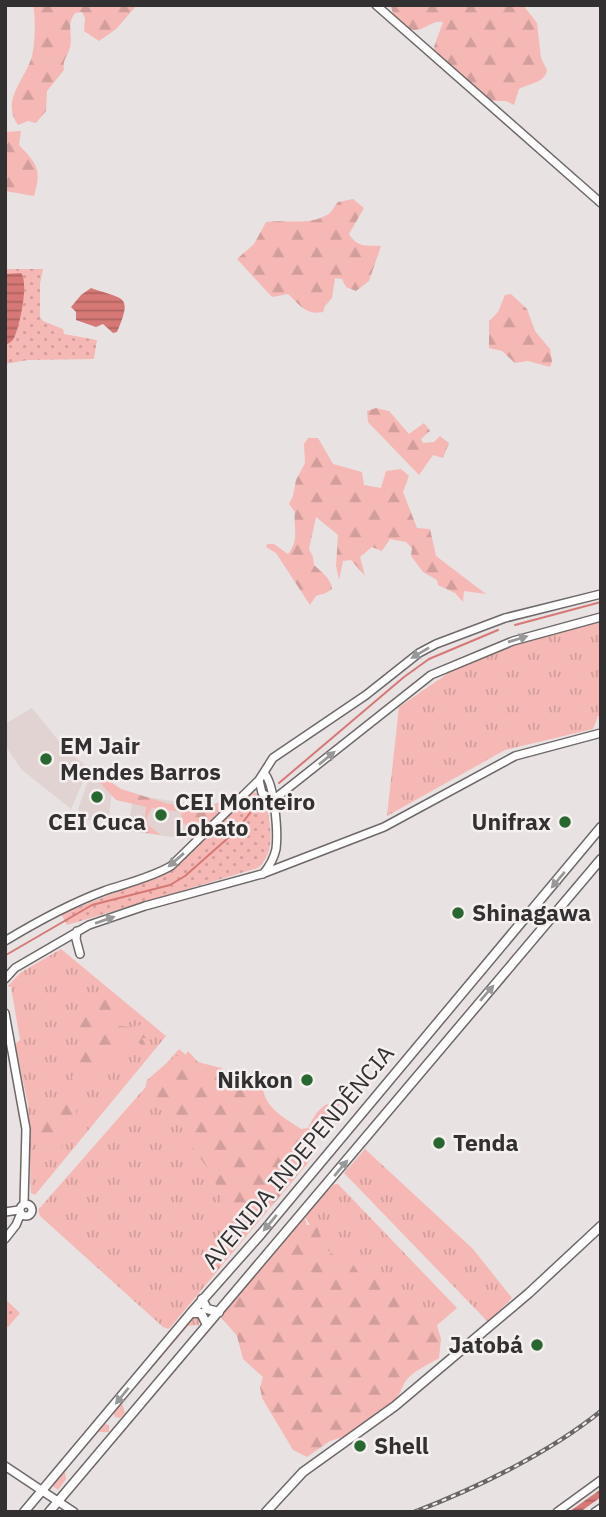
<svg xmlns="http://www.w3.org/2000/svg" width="606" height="1517" viewBox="0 0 606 1517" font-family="'IBM Plex Sans',sans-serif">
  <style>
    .built { fill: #e1d3d2 }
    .grass { fill: url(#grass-tufts) }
    .forest { fill: url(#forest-firs) }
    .park { fill: url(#park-dots) }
    .water { fill: url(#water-rules) }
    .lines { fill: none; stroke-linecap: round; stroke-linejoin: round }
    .stream { stroke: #d67875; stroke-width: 2 }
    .secondary-casing { stroke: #6e6968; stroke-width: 10 }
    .primary-casing { stroke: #6e6968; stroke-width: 11 }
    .secondary { stroke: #fff; stroke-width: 7 }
    .primary { stroke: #fff; stroke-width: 8 }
    .rail-casing { stroke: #696666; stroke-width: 4.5 }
    .rail { stroke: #f5efef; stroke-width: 2; stroke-dasharray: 5; stroke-linecap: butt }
    .oneway { fill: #989898 }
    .poi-dot { fill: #286730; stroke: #f5efef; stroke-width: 2.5 }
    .labels { text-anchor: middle; stroke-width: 5; stroke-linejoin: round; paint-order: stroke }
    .poi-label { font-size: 23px; font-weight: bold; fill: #323030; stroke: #f5efef; text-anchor: start }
    .street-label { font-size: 23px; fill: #323030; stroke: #f5efef }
  </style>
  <defs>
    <pattern id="grass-tufts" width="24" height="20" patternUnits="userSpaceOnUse" patternTransform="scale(1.75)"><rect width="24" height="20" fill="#f5b8b4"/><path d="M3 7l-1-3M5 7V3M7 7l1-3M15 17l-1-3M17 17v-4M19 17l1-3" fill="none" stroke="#d29e9b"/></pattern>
    <pattern id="forest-firs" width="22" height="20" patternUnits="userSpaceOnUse" patternTransform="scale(1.75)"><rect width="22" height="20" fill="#f5b8b4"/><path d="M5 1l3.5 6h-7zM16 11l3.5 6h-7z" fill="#d29e9b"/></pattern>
    <pattern id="park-dots" width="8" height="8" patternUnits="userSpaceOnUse" patternTransform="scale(1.75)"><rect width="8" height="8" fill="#f5b8b4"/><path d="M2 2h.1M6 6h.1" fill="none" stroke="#d29e9b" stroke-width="1.8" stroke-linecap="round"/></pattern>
    <pattern id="water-rules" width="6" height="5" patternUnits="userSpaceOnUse" patternTransform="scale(1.75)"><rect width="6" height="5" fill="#d67875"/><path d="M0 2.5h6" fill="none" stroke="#ae6360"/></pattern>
  </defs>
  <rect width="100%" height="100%" fill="#e8e2e2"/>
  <path class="built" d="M32 708 66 750 89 768 71 809 21 769 5 745V724Z
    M92 770 113 786 108 822 86 820 80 814 78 809Z
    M133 795 185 803 203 832 196 840 128 831Z"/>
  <path class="grass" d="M601 621V716H598L593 729 505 750 387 816 399 707 454 669 521 643Z
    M61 949 166 1036 35 1195 31 1193 28 1104 15 1044 20 1040 11 987 8 986 20 973Z
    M179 1049 309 1161 169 1329 163 1327 40 1216 38 1210Z
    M365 1149 473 1249 512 1298 488 1322 344 1173Z
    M334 1184H338L457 1308 401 1356 304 1216Z
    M192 1315 200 1316 199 1325 188 1326 122 1403 125 1413 120 1418 115 1417 113 1411Z
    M103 1422 109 1426V1432H98L65 1471 66 1479 58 1490 50 1484Z"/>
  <path class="forest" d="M33 5H137L116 29 99 41 84 31 85 18 82 12 75 13C66 25 73 34 70 47 68 56 62 60 64 70L47 91 46 111 36 123 28 121 18 125C0 100 26 79 32 56 35 44 36 18 33 5Z
    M391 5H523L537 23 541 58 547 70C544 84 529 83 519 89L514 105 506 101H488L435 55 434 47 443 22C424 20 422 43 394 19Z
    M21 131 19 145C37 164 42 169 34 196L5 191V132Z
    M353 199 364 208 349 234C358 248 365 245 381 246L369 281 356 291 346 287 342 279 335 278 332 298 325 306 323 312C306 316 299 304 288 294L272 297 237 259 254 244 266 222C287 219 308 226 327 215 332 213 334 206 338 202Z
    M511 294 527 309 535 331 550 349 552 361 550 367 528 361 515 363 502 351 489 348V321L498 312 505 295Z
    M376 408 389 411 409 434 424 423 430 431 421 439 423 443 434 442 440 436 449 443 443 458 433 455 419 475 368 422 367 411Z
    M308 438H318L333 464 362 472 364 485 381 488 386 471 401 469 409 476 403 492 417 528 430 529 436 556 486 594 464 591 463 602 455 593 438 585 437 580 423 572 411 556 412 548 406 542 390 539 382 551 372 547 360 557 365 576 351 560 343 561 339 580 336 566 338 535 316 517 309 549 313 557 314 565C320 571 332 579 332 589L326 593 316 596 310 605 276 553 266 547 267 544H274L288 554C300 540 293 528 295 512L289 504 293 496 296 480 305 463 304 444Z
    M95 771 121 789 169 804 211 806 243 790 246 791C228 807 210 820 194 838L190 829 182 822 181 812 152 808 147 817 148 825 161 835 106 827 107 820 144 826 146 807 116 800 95 777Z
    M90 995C104 996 119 998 129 1010L122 1014H112L110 1025 130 1027 141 1025 150 1032 147 1038H142L147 1048 137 1042 134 1044C105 1047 117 1057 102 1066 97 1069 92 1070 87 1074L77 1103 76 1117 65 1127 63 1146 58 1153 51 1154 34 1144 35 1128 41 1122 56 1116 66 1084 79 1069 80 1055 85 1046 74 1034 71 1020 86 1014V999Z
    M188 1051 198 1062 221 1068 252 1087 263 1089C266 1109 286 1119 301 1129L308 1128C316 1113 321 1102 340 1102L338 1110 315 1134 311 1159 271 1207C257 1217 252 1233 235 1238L232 1220 224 1207 213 1176 191 1145 184 1130 169 1115 147 1102 144 1095 147 1080 175 1056H185Z
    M304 1216 307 1225H317C324 1248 327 1256 351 1261L360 1275C388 1278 409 1300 429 1319H435L441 1339 439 1358C428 1365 410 1372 404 1384 400 1391 401 1394 395 1399V1402L349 1435 330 1441 307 1457 293 1450 262 1398 260 1387 263 1377 243 1359 237 1336 220 1316 221 1312Z"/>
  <path class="park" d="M5 269H43L40 284V317L43 321 63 329 64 334 97 340 94 359 28 360 5 364Z
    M251 792 257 793 266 799C269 823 278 850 258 868L67 925 61 914 171 871Z
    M5 1299 20 1313 8 1327 5 1324Z"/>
  <path class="water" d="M21 273C29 282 20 326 14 338 12 342 9 343 5 345V274Z
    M91 288C124 300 133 294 117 332L113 333 103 324 96 327 76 320V312L71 307 81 295Z
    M601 1489V1497L580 1512H569Z"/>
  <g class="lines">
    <path class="stream" d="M515 625 601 602
      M279 783 404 677 429 659 498 630
      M6 955 92 905 170 885 185 876 236 831 261 799"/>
    <defs>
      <path id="secondary" d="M376 5 601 203
        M259 780 262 793 273 800 431 675 513 641 601 617
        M263 874C269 867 274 858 276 849 278 833 275 784 264 773
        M77 931 76 939 80 954
        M5 941C38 921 69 904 104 891 127 883 150 878 171 866L259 780 273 758 366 695 419 653 436 644 505 618 601 594
        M5 979 15 968 89 925 145 906 262 874 384 827 515 756 601 733
        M5 1013 26 1129 24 1203
        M20 1210a6 6 0 1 1 12 0a6 6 0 1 1-12 0Z
        M5 1212 19 1210
        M5 1239 16 1225 21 1213
        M5 1466 74 1512
        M557 1512 601 1480
        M595 1512 601 1508"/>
      <path id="primary" d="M202 1299 207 1309 219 1312
        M191 1313H201L207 1325
        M24 1512 191 1313 261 1234 601 827
        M49 1512 601 859
        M266 1512 303 1472 395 1406 529 1293 601 1226"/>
    </defs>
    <use href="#secondary" class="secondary-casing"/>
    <use href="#primary" class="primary-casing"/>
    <use href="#secondary" class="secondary"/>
    <use href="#primary" class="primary"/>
    <defs>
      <path id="rail" d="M414 1512C477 1488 549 1453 601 1411"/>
    </defs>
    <use href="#rail" class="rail-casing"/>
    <use href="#rail" class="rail"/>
  </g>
  <defs><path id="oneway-solid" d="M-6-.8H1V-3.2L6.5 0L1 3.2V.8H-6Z" transform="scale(1.75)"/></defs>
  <g class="oneway">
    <use href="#oneway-solid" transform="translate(518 639) rotate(-17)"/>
    <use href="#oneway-solid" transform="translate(420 653) rotate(149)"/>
    <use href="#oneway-solid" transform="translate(327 758) rotate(-39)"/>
    <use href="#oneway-solid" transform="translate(176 860) rotate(139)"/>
    <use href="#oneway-solid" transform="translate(558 880) rotate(130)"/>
    <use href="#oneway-solid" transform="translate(105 920) rotate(-19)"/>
    <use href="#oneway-solid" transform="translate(487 993) rotate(-49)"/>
    <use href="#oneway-solid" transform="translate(341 1168) rotate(-50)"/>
    <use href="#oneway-solid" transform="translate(270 1223) rotate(130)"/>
    <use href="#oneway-solid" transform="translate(122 1396) rotate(129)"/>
  </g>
  <g class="poi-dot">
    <circle cx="46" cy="759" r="7"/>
    <circle cx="97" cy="797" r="7"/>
    <circle cx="161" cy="815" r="7"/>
    <circle cx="565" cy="822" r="7"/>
    <circle cx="458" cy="913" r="7"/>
    <circle cx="307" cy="1080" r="7"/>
    <circle cx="439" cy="1143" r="7"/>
    <circle cx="537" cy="1345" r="7"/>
    <circle cx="360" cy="1446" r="7"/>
  </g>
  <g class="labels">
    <g class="poi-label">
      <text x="60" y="754">EM Jair<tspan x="60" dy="26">Mendes Barros</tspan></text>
      <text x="175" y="810">CEI Monteiro<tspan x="175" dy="26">Lobato</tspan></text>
      <text x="97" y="830" text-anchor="middle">CEI Cuca</text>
      <text x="551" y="830" text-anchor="end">Unifrax</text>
      <text x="472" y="921">Shinagawa</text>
      <text x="293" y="1088" text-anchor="end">Nikkon</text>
      <text x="453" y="1151">Tenda</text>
      <text x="523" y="1353" text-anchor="end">Jatobá</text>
      <text x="374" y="1454">Shell</text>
    </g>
    <g class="street-label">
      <text transform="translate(298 1157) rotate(-50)" y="8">AVENIDA INDEPENDÊNCIA</text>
    </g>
  </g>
  <rect width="606" height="1517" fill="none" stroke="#323030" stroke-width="14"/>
</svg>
